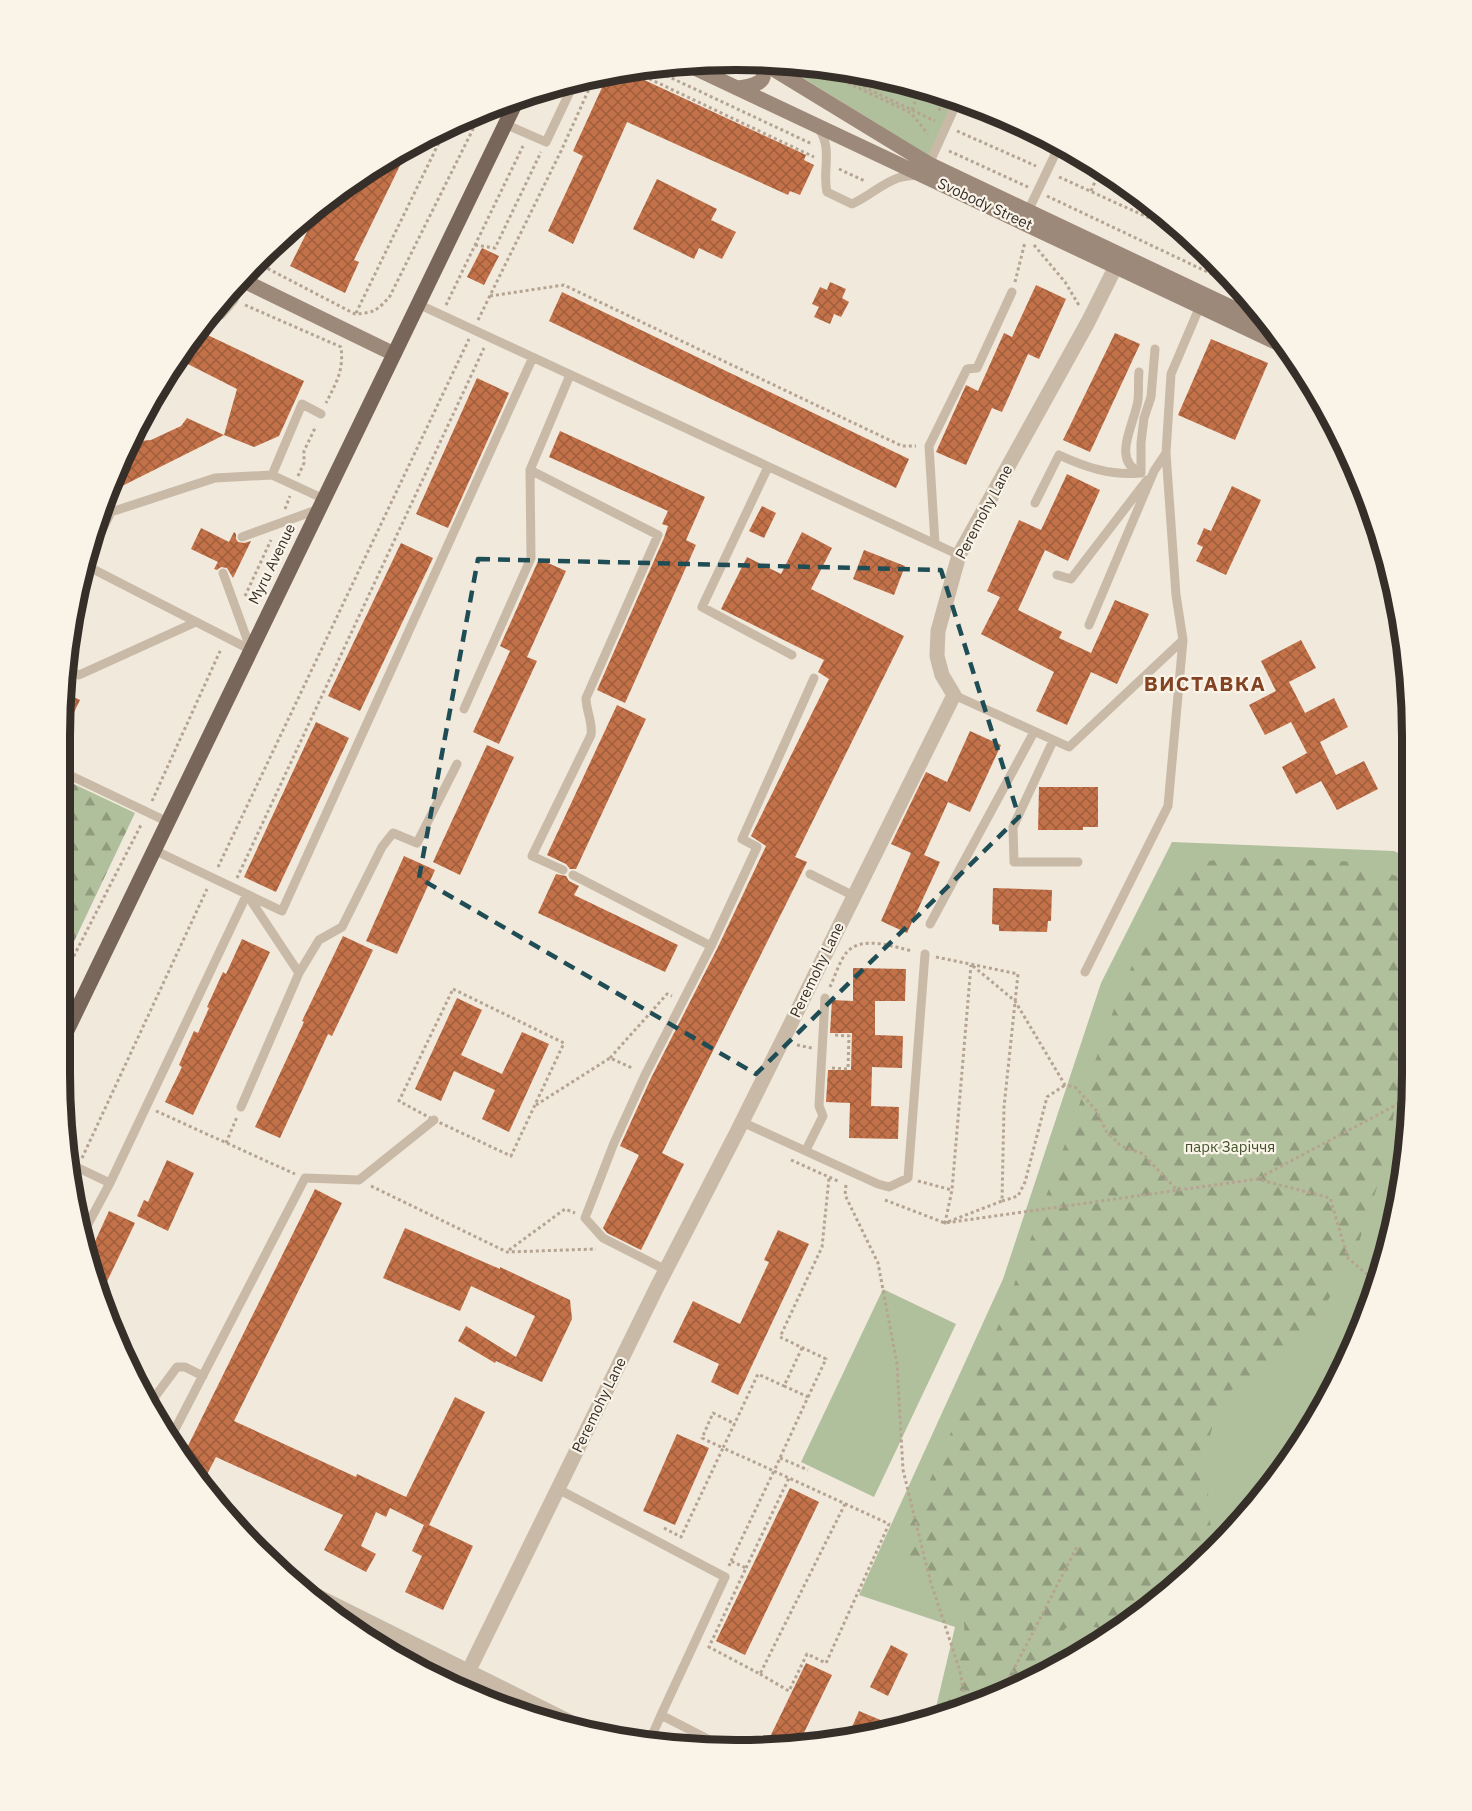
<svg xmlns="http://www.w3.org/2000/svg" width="1472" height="1811" viewBox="0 0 1472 1811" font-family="'IBM Plex Sans',sans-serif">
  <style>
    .green { fill: #b1c09c }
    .forest { fill: url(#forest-firs) }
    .building { fill: url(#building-cross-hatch) }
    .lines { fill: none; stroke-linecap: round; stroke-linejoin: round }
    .path { stroke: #b5a492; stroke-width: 3; stroke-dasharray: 3 3; stroke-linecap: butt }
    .service { stroke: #c9baa8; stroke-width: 9 }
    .minor { stroke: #c9baa8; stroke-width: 15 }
    .secondary { stroke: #9d8979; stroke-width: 15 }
    .primary { stroke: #776659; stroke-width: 15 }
    .marked { fill: none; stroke: #1f4d56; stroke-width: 4.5; stroke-dasharray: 12 8; stroke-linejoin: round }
    .labels { text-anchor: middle; stroke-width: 4.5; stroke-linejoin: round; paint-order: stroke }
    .street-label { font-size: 15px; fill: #362e28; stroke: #f9f3e8 }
    .park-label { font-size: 15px; fill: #42532c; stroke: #f9f3e8 }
    .district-label { font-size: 21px; font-weight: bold; letter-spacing: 1.5px; fill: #834323; stroke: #f9f3e8 }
    .rim { fill: none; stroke: #362e28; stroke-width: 8 }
  </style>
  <defs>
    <pattern id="forest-firs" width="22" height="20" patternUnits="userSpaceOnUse" patternTransform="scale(1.5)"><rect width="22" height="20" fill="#b1c09c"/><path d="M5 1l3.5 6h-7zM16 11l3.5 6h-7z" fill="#919c7f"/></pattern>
    <pattern id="building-cross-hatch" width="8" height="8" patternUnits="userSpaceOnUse" patternTransform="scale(1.5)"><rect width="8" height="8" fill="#c37148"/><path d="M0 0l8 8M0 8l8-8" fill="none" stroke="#9f5d3c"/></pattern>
  </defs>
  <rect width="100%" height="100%" fill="#f1e9dc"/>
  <path class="green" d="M780 64 824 66 953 96 960 99 933 158Z
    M1172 842 1394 851 1411 859V1119L1399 1188 1318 1414 1272 1487 1148 1611 1090 1647 1082 1645 1077 1655 1035 1681 933 1720 955 1627 859 1595 1003 1279 1101 983Z
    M883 1289 956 1324 874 1497 801 1462Z"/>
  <path class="forest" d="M61 778 135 813 60 971Z
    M1231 857 1361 862 1411 882V1062L1396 1098 1388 1154 1354 1257 1312 1327 1219 1400 1206 1452 1209 1511 1213 1546 1148 1611 1113 1633 1095 1627 1066 1628 1051 1644 1039 1679 947 1714V1706L965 1643 963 1603 936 1580 910 1571 903 1541 1003 1315 1122 987 1171 883 1193 864Z"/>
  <path class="building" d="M627 72 806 155 804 160 814 165 800 195 790 191 788 195 627 122 573 244 548 231 583 156 573 151 605 81 614 74Z
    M409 147 354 260 359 262 345 293 290 266 312 222 304 218 324 200Z
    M657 179 717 209 711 220 736 232 722 259 699 248 694 259 633 229Z
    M482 248 499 256 484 285 467 277Z
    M830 282 846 289 842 298 849 302 841 317 834 314 830 324 814 317 819 307 812 304 820 287 827 290Z
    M1036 285 1066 299 1039 359 1028 354 1002 412 992 408 966 465 936 452 966 385 978 391 1004 333 1012 337Z
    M562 292 909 459 896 488 549 321Z
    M197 330 304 381 279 436 254 447 224 435 237 389 176 358Z
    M1115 333 1140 344 1090 452 1063 440Z
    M1211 339 1268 363 1235 440 1178 415Z
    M477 378 509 393 448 528 416 514Z
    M187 418 224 435 106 494 111 478 130 442 151 440 181 426Z
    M560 431 705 497 686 540 696 545 625 703 597 690 664 538 668 526 662 524 668 511 549 457Z
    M1067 474 1100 490 1068 561 1045 550 1018 610 1062 632 1059 638 1091 653 1115 600 1149 614 1117 684 1091 672 1067 725 1036 711 1054 672 981 634 1000 597 987 591 1019 520 1041 530Z
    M1232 486 1261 500 1226 575 1196 561 1203 547 1197 544 1204 528 1211 531Z
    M762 506 776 513 764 538 749 531Z
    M201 528 229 542 234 532 236 534V539L238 542 244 543 251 541 233 578 227 568 221 567 217 570 214 569 218 562 191 549Z
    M802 532 832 548 811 589 904 636 795 857 807 862 662 1153 684 1164 641 1250 607 1233 603 1228 639 1155 620 1146 651 1078 717 949 766 846 751 836 829 679 818 672 824 660 721 609 747 557 781 574Z
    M401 543 433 558 360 711 328 696Z
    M864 550 905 566 894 595 853 579Z
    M539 559 566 571 527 657 537 661 499 744 473 732 510 651 500 646Z
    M1301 640 1316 668 1289 682 1305 713 1334 698 1348 727 1320 742 1336 775 1364 761 1378 789 1337 810 1321 781 1296 794 1282 767 1307 753 1291 722 1265 735 1249 705 1276 691 1261 661Z
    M62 691 80 700 61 739V691Z
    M617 705 646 719 576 869H570L566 864 547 855Z
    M316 722 349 738 276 892 244 877Z
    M970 731 1001 745 970 812 948 802 924 855 940 862 907 933 881 921 911 853 891 844 926 772 947 782Z
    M487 745 514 757 460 875 433 862Z
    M1039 787H1098V827H1083V830H1038Z
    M404 856 435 870 397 954 366 941Z
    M556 874 566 876 569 881 579 886 574 895 678 945 665 972 538 913Z
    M993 888 1052 890 1051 921H1048L1047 932 999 931V925L992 924Z
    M343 936 373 950 332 1036 328 1034 280 1138 255 1127 304 1022 302 1021Z
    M242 939 270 952 193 1115 165 1102 182 1067 179 1065 194 1031 198 1033 209 1008 207 1007 223 972 226 974Z
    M853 968 906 969 905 1001H875V1035L903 1036 902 1068 872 1067 871 1106 899 1107 898 1139 849 1138 850 1103 826 1102 828 1070H851L852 1033H830L832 1000 853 1001Z
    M457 998 482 1010 461 1055 502 1074 522 1032 549 1044 509 1132 482 1119 495 1090 454 1071 441 1101 415 1089Z
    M167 1160 194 1173 168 1231 137 1216 144 1200 148 1202Z
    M315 1189 342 1203 234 1421 356 1477 357 1474 406 1497 455 1397 485 1412 429 1525 473 1546 443 1610 405 1592 422 1556 412 1551 424 1525 390 1508 386 1517 376 1512 361 1546 376 1554 366 1572 324 1550 343 1515 216 1457 203 1482 183 1456Z
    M109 1211 135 1223 101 1294 87 1259Z
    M405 1228 500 1269V1267L570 1300 572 1319 542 1382 496 1361 495 1363 458 1341 466 1326 516 1357 535 1316 471 1286 460 1311 383 1278Z
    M778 1230 809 1244 738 1395 711 1382 719 1364 673 1342 693 1301 740 1324 769 1262 764 1260Z
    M677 1434 709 1448 675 1525 643 1511Z
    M790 1488 819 1502 745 1655 716 1641Z
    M891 1645 908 1654 888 1696 870 1687Z
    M806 1663 832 1675 799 1743 765 1747Z
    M859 1711 902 1729 848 1736Z"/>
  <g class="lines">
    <path class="path" d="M810 65 911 113 928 134
      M820 66 935 121
      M650 68 812 144
      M633 71 814 157
      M933 91 940 111
      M912 110 920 88
      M957 131 1036 166
      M949 151 1028 187
      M839 169 865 181
      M1059 177 1189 236
      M1091 191 1100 170
      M1047 196 1235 285
      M1157 220 1164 215
      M475 245 495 248 541 152
      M1034 245 1065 282 1080 307
      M257 263 355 314C374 313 378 310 390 296L481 113
      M1015 282 1025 242
      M490 296 564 285 902 446H916
      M245 305 341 347C344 371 336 383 326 403
      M446 305 523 146
      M356 313 447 126
      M478 320 562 149 594 78
      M298 476 304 463V451L316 426
      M285 509 290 496
      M245 596 271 540
      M152 801 221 649
      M218 867 469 339
      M237 878 484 348
      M936 957 1018 974 1004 1107 1002 1201 945 1223 952 1190 971 965
      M973 966 1015 1001 1065 1085 1075 1087 1096 1110 1106 1131 1121 1146 1143 1154 1178 1191
      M60 983 142 823
      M830 987C835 976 840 960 847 952 863 935 894 947 912 951
      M453 989 564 1043 511 1156 434 1120 399 1101Z
      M797 1045 812 1048
      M610 1058 667 994 672 996
      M832 1068 848 1069 849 1036 834 1035
      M536 1105 610 1058 634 1069
      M156 1111 295 1174
      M226 1143 237 1117
      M82 1158 207 889
      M791 1160 840 1182
      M1259 1178 1411 1097
      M918 1181 952 1190
      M846 1185 845 1195 878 1263 897 1364 903 1470 930 1580 960 1671 966 1707
      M371 1186 507 1252 596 1249
      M885 1200 945 1223 1257 1179 1330 1198 1348 1258 1377 1283
      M1002 1201 1018 1196 1025 1182 1047 1097 1065 1085
      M509 1250 565 1209 575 1213
      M808 1397 826 1359 780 1337 822 1247 829 1178
      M780 1458 808 1470
      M664 1528 681 1537 723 1448 702 1438 713 1413 735 1424
      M731 1561 774 1471 723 1448 758 1374 784 1386
      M729 1566 731 1561 746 1568 709 1647 760 1674 845 1504
      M746 1568 789 1478
      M760 1674 789 1691 807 1654 826 1663 889 1524 774 1471 808 1397 784 1386 802 1348
      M1001 1694 1078 1545"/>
    <path class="service" d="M505 124 546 142 575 81
      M819 129C833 149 822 170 827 192L852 204C868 197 881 184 898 178 904 176 911 176 917 175
      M929 164 959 98
      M1028 211 1060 144
      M418 304 959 555
      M212 311 221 315 234 300 243 280
      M1139 372C1138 381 1139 391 1138 400 1135 424 1110 460 1141 473V443L1144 418 1151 397 1155 349
      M768 467 702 607 792 655
      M530 470 658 535 586 698C586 711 593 722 591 735L532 856 563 870
      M272 475 302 404 321 414
      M1035 503 1059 455C1085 467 1111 476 1140 473
      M242 537 319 509
      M935 544 929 446 967 369 977 368 1012 292
      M223 573 251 650
      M1057 575 1071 579 1147 480
      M1089 625 1154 471 1166 453
      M251 650 85 565 111 512 215 478 272 475 324 499
      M64 669 79 675 196 622
      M954 695 1069 747 1183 640 1176 595 1166 453 1171 374 1200 306
      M464 709 531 558 530 470 570 375
      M1053 741 1013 827 1014 862H1078
      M61 771 168 822
      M154 850 282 911 533 357
      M810 874 854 896
      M573 875 711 946
      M930 924 1034 732
      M1085 972 1168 806 1183 640
      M299 973 319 940 342 927 382 847 393 833 417 843 457 764
      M241 1107 299 973 248 896
      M742 1122 878 1184 889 1187 908 1178 925 954
      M806 1150 823 1116 819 1106 825 998
      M72 1165 110 1183 247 894
      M81 1237 110 1183
      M666 1270 603 1238 585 1218 614 1143 645 1075 711 946 757 847 742 839 814 678
      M148 1406 177 1367H185L203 1376
      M170 1439 305 1178 359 1180 434 1120
      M558 1489 725 1577 661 1715 729 1750
      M511 1707 516 1695
      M650 1740 661 1715"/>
    <path class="minor" d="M309 1592 590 1732
      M468 1672 657 1287 736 1134 954 695 942 675 937 656 938 631 959 555 1088 322 1116 266"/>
    <path class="secondary" d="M684 63 1286 347
      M765 64 929 164 1275 328
      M737 88C751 87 774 82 758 64
      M240 279 394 354"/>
    <path class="primary" d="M60 1045 517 100"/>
  </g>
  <path class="marked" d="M478 559 941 570 1019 817 756 1074 419 878Z"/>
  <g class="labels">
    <g class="street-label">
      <text transform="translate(985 204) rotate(25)" y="5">Svobody Street</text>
      <text transform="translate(984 512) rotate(-62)" y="5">Peremohy Lane</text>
      <text transform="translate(272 564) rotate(-64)" y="5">Myru Avenue</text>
      <text transform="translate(817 970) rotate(-64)" y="5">Peremohy Lane</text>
      <text transform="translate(599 1405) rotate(-64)" y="5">Peremohy Lane</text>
    </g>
    <g class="park-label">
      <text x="1230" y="1152">парк Заріччя</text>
    </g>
    <g class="district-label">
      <text x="1205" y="691">ВИСТАВКА</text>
    </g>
  </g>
  <path d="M0 0H1472V1811H0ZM736 70H736A666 666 0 0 1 1402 736V1074A666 666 0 0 1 736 1740H736A666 666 0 0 1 70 1074V736A666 666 0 0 1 736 70Z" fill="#f9f3e8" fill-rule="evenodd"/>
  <path class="rim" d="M736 70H736A666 666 0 0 1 1402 736V1074A666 666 0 0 1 736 1740H736A666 666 0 0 1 70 1074V736A666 666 0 0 1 736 70Z"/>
</svg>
